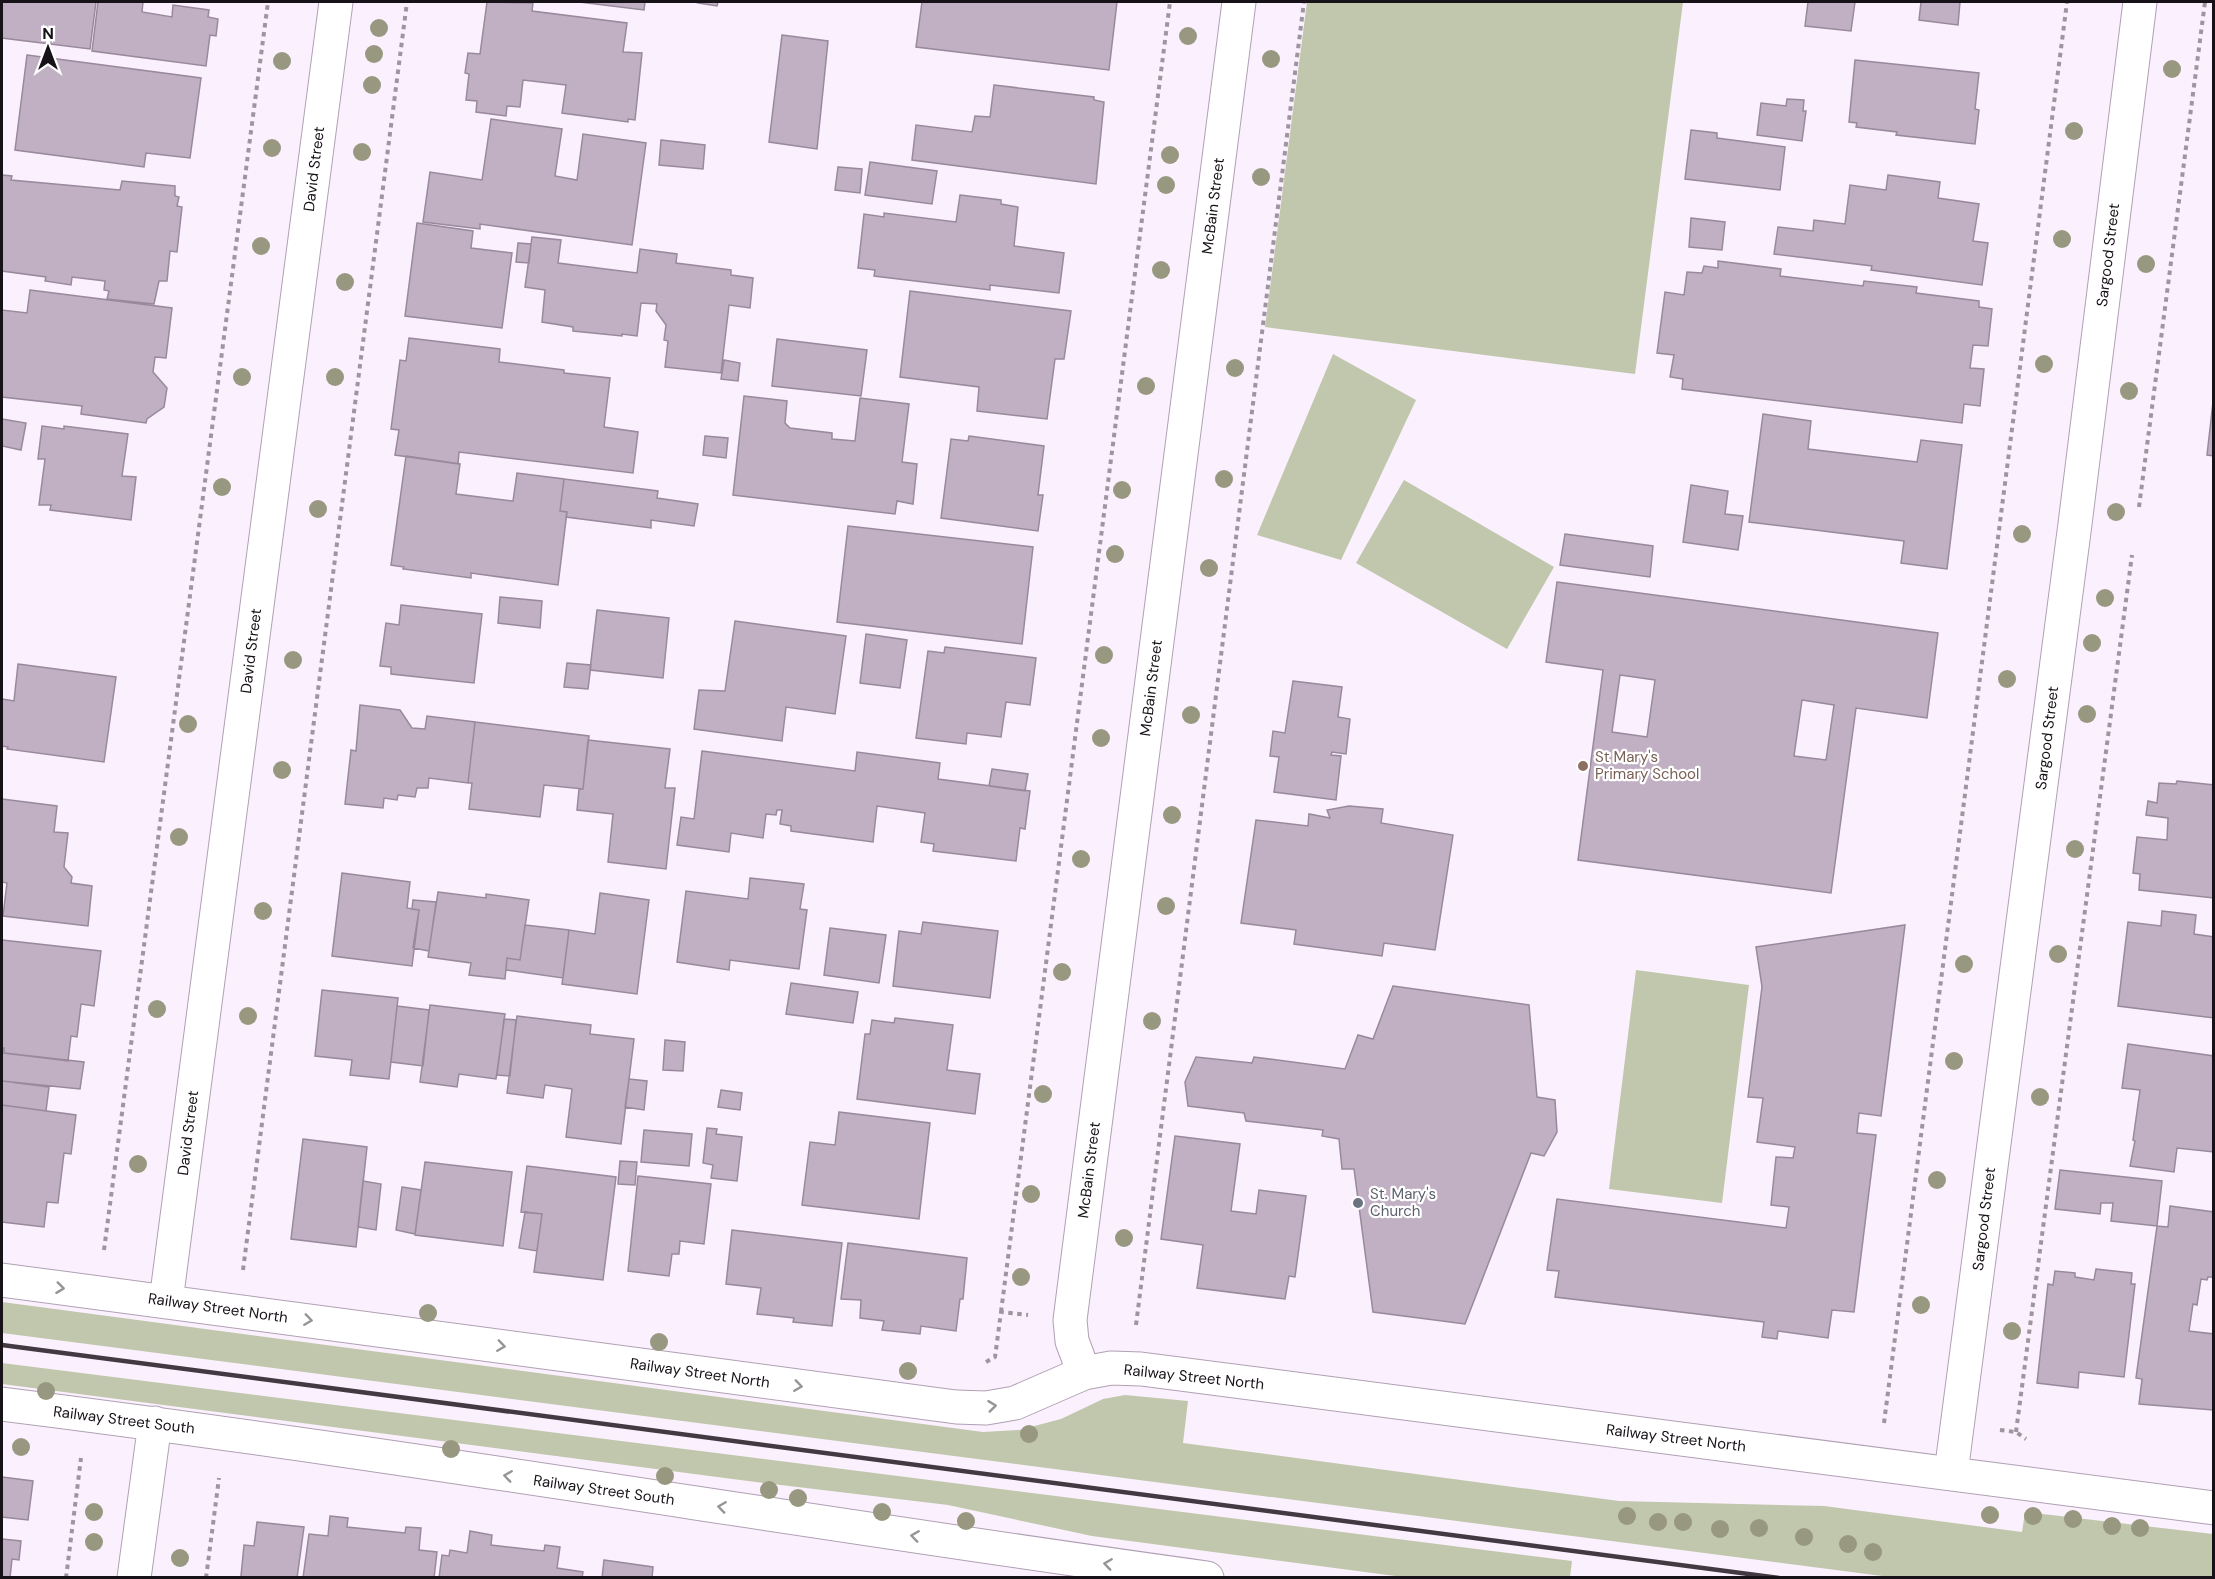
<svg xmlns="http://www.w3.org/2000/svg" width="2215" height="1579" viewBox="0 0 2215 1579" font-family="'DM Sans',sans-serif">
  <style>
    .green { fill: #c0c7ac }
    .building { fill: #c1b0c4; stroke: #99899c; stroke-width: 1.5; fill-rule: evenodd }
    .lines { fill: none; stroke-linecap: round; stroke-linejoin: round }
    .minor-casing { stroke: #b0a0b4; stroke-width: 35 }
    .path { stroke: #9e95a0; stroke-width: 4; stroke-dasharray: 4.5 4.5; stroke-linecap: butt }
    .minor { stroke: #fff; stroke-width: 33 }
    .rail { stroke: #413a43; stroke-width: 4.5 }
    .tree { fill: #989881 }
    .oneway { stroke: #979497 }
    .education-dot { fill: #8d6e63; stroke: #fff; stroke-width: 2 }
    .worship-dot { fill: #6b7280; stroke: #fff; stroke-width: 2 }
    .labels { text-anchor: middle; stroke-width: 4.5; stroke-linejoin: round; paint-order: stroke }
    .street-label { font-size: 15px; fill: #171118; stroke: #fff }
    .education-label { font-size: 15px; fill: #785e54; stroke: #fff; text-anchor: start }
    .worship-label { font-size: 15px; fill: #5b616d; stroke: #fff; text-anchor: start }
  </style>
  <rect width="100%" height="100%" fill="#fbf0fd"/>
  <path class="green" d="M1307 2H1683L1635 374 1265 327Z
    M1333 354 1416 400 1341 560 1257 535Z
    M1404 480 1554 567 1507 649 1356 563Z
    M1636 970 1749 985 1722 1203 1609 1189Z
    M2 1302 983 1432 1019 1430 1061 1419 1103 1399 1125 1395 1188 1401 1183 1443 1619 1501 1824 1506 2022 1532 2025 1512 2213 1534V1577H1890L2 1333Z
    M2 1363 1572 1561 1570 1577H1403L1092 1536 948 1505 748 1481 2 1384Z"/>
  <path class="building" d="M2 2H96L90 49 2 38Z
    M98 2H143L142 12 172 17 173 5 209 10 208 17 218 19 216 36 210 35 206 66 92 51Z
    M487 2 533 3 532 11 627 23 623 52 642 53 635 120 628 119V122L562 113 566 85 523 80 520 107 507 106 506 116 476 112 477 101 466 100 469 74 465 73 468 53 480 54Z
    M579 2H645L644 10Z
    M699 2H718L717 6 698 3Z
    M922 2H1117L1109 70 916 47Z
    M1808 2H1855L1851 31 1805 26Z
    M1921 2H1960L1958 25 1919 20Z
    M782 35 828 41 817 149 769 142Z
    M27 55 201 78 190 158 146 153 144 167 15 150Z
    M1855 60 1979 73 1975 109 1979 110 1975 144 1896 135 1897 132 1856 127 1857 123 1849 122Z
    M994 85 1094 97V100L1104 102 1096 184 912 160 916 125 972 132 975 116 990 117Z
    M1787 99 1804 100 1803 111H1806L1802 141 1757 135 1761 103 1786 106Z
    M491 119 562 129 555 176 577 180 583 134 646 143 632 245 480 224V229L423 222 430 172 482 180Z
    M1691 130 1717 133V138L1785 147 1780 190 1685 179Z
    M661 140 705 145 703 169 659 165Z
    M870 162 937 171 932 204 865 195Z
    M838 167 862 169 860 193 835 190Z
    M2 175 12 176 11 180 120 190 122 181 175 186V196L179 197 177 206 182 207 177 252 170 251 167 281H159L154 304 107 299 109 291 104 290 105 281 72 277 71 285 45 281 46 277 2 271Z
    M1888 175 1940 182 1938 198 1979 204 1973 241 1988 243 1982 285 1871 270 1872 266 1774 254 1778 227 1813 231 1814 220 1845 224 1850 185 1886 190Z
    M960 195 1001 200V204L1018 207 1014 246 1064 253 1059 293 990 285V290L874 276 875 270 858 268 864 214 884 217V213L956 222Z
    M1691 218 1725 222 1722 250 1689 247Z
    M417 223 473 231 471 248 512 253 502 328 405 316Z
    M532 237 561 240 558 263 637 273 640 249 677 254 676 263 731 270V275L753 278 750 308 729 305 721 373 665 367 668 341 664 340 666 325 656 311 657 304 641 303 637 336 622 334V336L573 331V327L542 322 545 290 525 287Z
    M518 243 531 244 529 263 516 262Z
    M1718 261 1781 269 1780 276 1863 286 1864 281 1917 287 1916 293 1979 301V307L1992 309 1988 346 1973 345 1970 368 1984 369 1980 406 1964 404 1962 423 1682 389 1683 379 1670 377 1674 355 1657 353 1665 292 1684 295 1687 272 1702 273 1704 266 1718 268Z
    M30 290 172 308 166 358 155 357 153 372 167 388 164 407 147 419 146 423 81 414 82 406 2 397V310L27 313Z
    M910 291 1071 311 1064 359H1055L1047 419 977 411 979 387 900 377Z
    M409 338 500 349 499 362 564 370V373L610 378 604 427 638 432 633 473 459 452 458 464 395 455 399 430 391 429 400 360 406 361Z
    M777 339 867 350 861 396 772 386Z
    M724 360 740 363 738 381 721 379Z
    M744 396 787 401 785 423 790 428 832 433V439L855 441 860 398 909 404 902 462 917 464 913 504 897 501 895 514 733 495Z
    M2213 402H2214V456L2207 455Z
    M1763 414 1811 421 1808 449 1917 462 1921 440 1962 445 1947 569 1901 563 1904 541 1749 522Z
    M2 419 26 423 21 450 2 446Z
    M42 426 64 429V426L128 434 122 476 136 477 131 520 50 510 51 505H39L45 459H38Z
    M705 436 728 438 726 458 703 455Z
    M969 436 1044 446 1038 495H1043L1038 531 941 518 951 439 968 441Z
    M406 456 460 464 456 494 513 501 517 473 564 479 560 511 567 512 558 585 471 573V578L403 569 404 567 391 565Z
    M564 479 658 491 657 498 698 504 694 526 651 520V528L566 517 567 512 560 511Z
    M1691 485 1728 491 1725 514 1743 516 1738 550 1683 542Z
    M848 526 1033 547 1022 644 837 622Z
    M1565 534 1653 546 1650 577 1560 565Z
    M1557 582 1938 633 1927 718 1856 708 1831 893 1578 860 1603 670 1546 662ZM1620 675 1655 680 1647 737 1612 732ZM1802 700 1834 705 1826 760 1794 756Z
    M500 597 542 601 540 628 498 623Z
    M401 605 482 614 474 683 391 674V667L380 666 386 623 399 625Z
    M597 610 669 618 663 678 590 670Z
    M735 621 846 636 835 714 786 707 782 741 694 729 699 690 725 691Z
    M866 634 907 640 900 688 860 683Z
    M945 647 1036 658 1030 705 1006 702 1001 737 967 733 966 744 916 738 928 651 944 653Z
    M567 663 591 665 588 689 564 687Z
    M18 664 116 677 104 762 7 749 8 747 2 746V699L14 701Z
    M1293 681 1342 687 1338 717 1350 719 1346 754 1332 752 1331 755 1341 756 1336 800 1274 792 1279 757 1270 756 1273 731 1285 733Z
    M360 705 400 710 412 728 425 729 427 716 475 722 468 783 429 778 428 788H417L415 797 398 795 397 800 384 798 383 808 345 804 351 750 356 751Z
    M475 722 589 736 583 789 544 785 540 817 469 809 472 783H468Z
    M588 740 670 749 665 788H675L666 869 608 862 613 814 577 810 579 789H583Z
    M702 751 855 771 857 752 940 763 938 779 1030 791 1025 829 1020 828 1016 861 933 851 934 844 921 842 925 813 877 806 873 842 791 831V826L780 824 782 810H777L776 815 766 814 763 838 731 833 729 852 677 845 681 817 694 819Z
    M992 769 1028 774 1025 791 989 786Z
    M2177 781 2214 785V898L2139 890 2140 874 2133 873 2137 837 2167 840 2168 818 2146 815 2148 801 2157 803 2159 783 2176 784Z
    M2 799 57 806 54 832 68 833 64 867 72 877 71 883 92 886 88 926 3 916 7 883 2 882Z
    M1349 806 1383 809 1381 823 1453 835 1435 950 1384 943 1382 956 1294 944 1296 930 1241 923 1256 820 1308 826 1309 814 1330 818 1327 810Z
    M342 873 410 882 407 908 419 910 412 966 332 956Z
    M750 878 804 884 800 909 807 910 799 969 730 960 729 970 677 962 686 891 748 899Z
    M438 892 486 898V894L529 900 520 960 507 958 505 979 469 975 471 963 428 957Z
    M600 893 649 900 637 994 562 984 569 930 595 934Z
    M413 900 436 902 429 951 413 948 419 910 412 909Z
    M2162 911 2196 915 2194 934 2214 937V1018L2118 1006 2128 922 2161 926Z
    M923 922 998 931 990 998 893 986 899 931 921 934Z
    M525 925 569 930 563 978 506 970 507 958 520 960Z
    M1905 925 1881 1116 1859 1113 1857 1133 1876 1135 1854 1312 1832 1310 1828 1338 1778 1331 1777 1339 1762 1337 1764 1322 1555 1297 1559 1271 1547 1270 1557 1199 1786 1228 1789 1207 1771 1205 1776 1157 1793 1158 1795 1147 1757 1142 1763 1098 1748 1097 1762 987 1756 947Z
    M830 928 886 935 879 983 824 975Z
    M2 940 101 951 94 1006 81 1004 77 1037 71 1036 68 1061 4 1053V1048H2Z
    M791 983 858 992 853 1023 786 1014Z
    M1393 986 1529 1005 1537 1097 1555 1100 1557 1132 1544 1156 1531 1153 1465 1324 1373 1312 1354 1169H1342L1339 1139 1322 1136 1323 1130 1246 1121 1244 1113 1188 1106 1185 1082 1196 1057 1252 1063 1254 1057 1345 1069 1358 1035 1373 1039Z
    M322 990 398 998 389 1079 350 1075 352 1060 315 1056Z
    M430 1005 505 1014 496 1079 459 1074 457 1087 420 1082Z
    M397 1006 429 1010 423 1066 391 1062Z
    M517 1016 591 1025 590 1034 634 1039 621 1144 566 1137 572 1089 545 1085 543 1098 507 1093Z
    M895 1018 953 1025 947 1070 980 1074 975 1114 857 1099 865 1034H870L872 1020 894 1023Z
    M504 1019 516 1020 510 1076 497 1075Z
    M665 1040 685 1042 683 1071 663 1070Z
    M2128 1044 2214 1056V1152L2177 1148 2174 1172 2130 1166 2135 1141 2133 1140 2140 1090 2122 1088Z
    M2 1048H4V1053L84 1062 80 1089 2 1081Z
    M629 1079 647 1081 644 1110 625 1107Z
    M2 1081 49 1087 46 1111 2 1105Z
    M721 1090 742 1093 740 1110 718 1107Z
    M2 1105 76 1115 71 1154 64 1153 58 1203 47 1202 44 1227 2 1222Z
    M839 1112 930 1123 919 1219 802 1205 810 1142 835 1145Z
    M707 1128 717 1129 716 1134 742 1137 737 1181 711 1178 713 1165 703 1163Z
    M644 1130 692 1134 689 1166 641 1162Z
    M1175 1136 1240 1144 1231 1211 1256 1214 1259 1190 1306 1196 1295 1277 1289 1276 1285 1299 1197 1288 1203 1245 1161 1239Z
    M303 1139 367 1147 356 1247 291 1239Z
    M620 1161 637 1162 635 1185 618 1184Z
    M425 1162 512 1172 503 1246 415 1235Z
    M527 1166 616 1177 603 1280 534 1272 542 1214 521 1212Z
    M2060 1170 2162 1181 2157 1226 2111 1221 2113 1203H2101L2100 1214 2055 1209Z
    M638 1176 711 1184 704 1244 680 1241 679 1254H672L669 1276 628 1271Z
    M363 1181 381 1184 376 1230 358 1227Z
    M402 1187 421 1190 415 1234 396 1230Z
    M2170 1206 2214 1212V1277H2208L2207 1280 2201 1279 2197 1305 2193 1304 2189 1331 2214 1334 2213 1410 2139 1404 2142 1379 2136 1378 2157 1226 2168 1227Z
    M525 1212 542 1214 537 1251 519 1248Z
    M732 1230 842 1243 832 1326 793 1322 794 1318 757 1314 761 1288 726 1284Z
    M848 1243 967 1258 963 1299H960L956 1331 921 1326 920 1334 882 1330 884 1321 860 1318 861 1300 841 1299Z
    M2096 1269 2132 1273 2131 1284H2135L2124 1377 2079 1372 2078 1388 2037 1383 2048 1284 2053 1285 2055 1271 2075 1273V1277L2094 1280Z
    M2 1477 33 1481 28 1520 2 1517Z
    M330 1516 348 1518 347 1527 405 1533 406 1527 421 1528 419 1550 437 1552 434 1578H303L309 1534 328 1536Z
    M257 1522 304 1527 297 1578H244L241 1576 244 1545 254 1546Z
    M470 1531 492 1535 491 1545 544 1551 545 1545 560 1547 557 1568 583 1572 582 1578H439L442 1555 449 1556 450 1550 467 1553Z
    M2 1539 21 1541 19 1560 12 1559 10 1578H2Z
    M604 1560 653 1567 652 1578H602Z"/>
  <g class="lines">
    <defs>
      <path id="minor" d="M2 1280 956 1407 986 1408 1015 1403 1084 1373 1111 1368 1141 1369 2214 1508
        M166 1301 336 2
        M1084 1373 1072 1341 1070 1320 1239 2
        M2 1404C404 1454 805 1523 1207 1578
        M1951 1473 2075 524 2140 2
        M134 1578 155 1423"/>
    </defs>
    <use href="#minor" class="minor-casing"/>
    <path class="path" d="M2139 507 2205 2
      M104 1250 268 2
      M243 1270 407 2
      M1001 1312 1170 2
      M1136 1325 1304 2
      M986 1362 995 1357 1001 1312 1028 1315
      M1884 1423 2067 2
      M2000 1430 2016 1432 2026 1439
      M2016 1432 2132 555
      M66 1578 81 1458
      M206 1578 219 1478"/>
    <use href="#minor" class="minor"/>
    <path class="rail" d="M2 1345 1779 1578"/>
  </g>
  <g class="tree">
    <circle cx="379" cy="28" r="9"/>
    <circle cx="1188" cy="36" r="9"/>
    <circle cx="374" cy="54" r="9"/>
    <circle cx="1271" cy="59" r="9"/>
    <circle cx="282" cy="61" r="9"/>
    <circle cx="2172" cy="69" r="9"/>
    <circle cx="372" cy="85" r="9"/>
    <circle cx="2074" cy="131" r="9"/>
    <circle cx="272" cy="148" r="9"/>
    <circle cx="362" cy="152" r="9"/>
    <circle cx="1170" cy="155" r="9"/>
    <circle cx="1261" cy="177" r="9"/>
    <circle cx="1166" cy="185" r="9"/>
    <circle cx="2062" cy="239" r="9"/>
    <circle cx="261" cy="246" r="9"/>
    <circle cx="2146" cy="264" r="9"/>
    <circle cx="1161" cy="270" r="9"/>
    <circle cx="345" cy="282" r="9"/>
    <circle cx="2044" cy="364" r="9"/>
    <circle cx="1235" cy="368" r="9"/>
    <circle cx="242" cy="377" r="9"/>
    <circle cx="335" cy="377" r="9"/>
    <circle cx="1146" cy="386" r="9"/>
    <circle cx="2129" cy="391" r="9"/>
    <circle cx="1224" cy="479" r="9"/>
    <circle cx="222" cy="487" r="9"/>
    <circle cx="1122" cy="490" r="9"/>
    <circle cx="318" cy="509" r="9"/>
    <circle cx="2116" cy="512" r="9"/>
    <circle cx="2022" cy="534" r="9"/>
    <circle cx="1115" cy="554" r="9"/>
    <circle cx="1209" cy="568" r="9"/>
    <circle cx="2105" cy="598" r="9"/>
    <circle cx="2092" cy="643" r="9"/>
    <circle cx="1104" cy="655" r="9"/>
    <circle cx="293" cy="660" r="9"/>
    <circle cx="2007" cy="679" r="9"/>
    <circle cx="2087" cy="714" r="9"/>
    <circle cx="1191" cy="715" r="9"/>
    <circle cx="188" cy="724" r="9"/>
    <circle cx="1101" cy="738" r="9"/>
    <circle cx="282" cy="770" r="9"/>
    <circle cx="1172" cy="815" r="9"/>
    <circle cx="179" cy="837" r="9"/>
    <circle cx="2075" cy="849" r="9"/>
    <circle cx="1081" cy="859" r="9"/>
    <circle cx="1166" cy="906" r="9"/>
    <circle cx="263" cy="911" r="9"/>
    <circle cx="2058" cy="954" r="9"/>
    <circle cx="1964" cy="964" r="9"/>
    <circle cx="1062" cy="972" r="9"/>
    <circle cx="157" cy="1009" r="9"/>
    <circle cx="248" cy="1016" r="9"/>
    <circle cx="1152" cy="1021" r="9"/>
    <circle cx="1954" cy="1061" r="9"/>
    <circle cx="1043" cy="1094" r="9"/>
    <circle cx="2040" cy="1097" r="9"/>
    <circle cx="138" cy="1164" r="9"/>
    <circle cx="1937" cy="1180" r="9"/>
    <circle cx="1031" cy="1194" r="9"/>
    <circle cx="1124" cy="1238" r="9"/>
    <circle cx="1021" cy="1277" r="9"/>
    <circle cx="1921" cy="1305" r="9"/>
    <circle cx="428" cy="1313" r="9"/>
    <circle cx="2012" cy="1331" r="9"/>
    <circle cx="659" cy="1342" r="9"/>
    <circle cx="908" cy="1371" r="9"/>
    <circle cx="46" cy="1391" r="9"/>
    <circle cx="1029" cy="1434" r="9"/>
    <circle cx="21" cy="1447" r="9"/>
    <circle cx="451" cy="1449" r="9"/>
    <circle cx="665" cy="1476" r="9"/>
    <circle cx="769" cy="1490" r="9"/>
    <circle cx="798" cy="1498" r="9"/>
    <circle cx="94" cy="1512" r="9"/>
    <circle cx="882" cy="1512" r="9"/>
    <circle cx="1990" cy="1515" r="9"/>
    <circle cx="1627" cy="1516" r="9"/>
    <circle cx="2033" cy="1516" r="9"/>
    <circle cx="2073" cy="1519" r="9"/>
    <circle cx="966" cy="1521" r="9"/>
    <circle cx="1658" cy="1522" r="9"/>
    <circle cx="1683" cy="1522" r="9"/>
    <circle cx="2112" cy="1526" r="9"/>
    <circle cx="1759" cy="1528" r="9"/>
    <circle cx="2140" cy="1528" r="9"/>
    <circle cx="1720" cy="1529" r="9"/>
    <circle cx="1804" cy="1537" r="9"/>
    <circle cx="94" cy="1542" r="9"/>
    <circle cx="1848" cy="1544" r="9"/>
    <circle cx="1873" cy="1552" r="9"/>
    <circle cx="180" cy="1558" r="9"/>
  </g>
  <defs><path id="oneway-chevron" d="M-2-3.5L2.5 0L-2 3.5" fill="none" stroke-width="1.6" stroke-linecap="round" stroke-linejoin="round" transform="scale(1.5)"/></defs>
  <g class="oneway">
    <use href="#oneway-chevron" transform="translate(60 1288) rotate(7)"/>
    <use href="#oneway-chevron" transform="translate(308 1320) rotate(8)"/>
    <use href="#oneway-chevron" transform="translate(501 1346) rotate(8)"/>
    <use href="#oneway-chevron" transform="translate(798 1386) rotate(8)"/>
    <use href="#oneway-chevron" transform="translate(992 1406) rotate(-7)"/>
    <use href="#oneway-chevron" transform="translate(508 1476) rotate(-172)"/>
    <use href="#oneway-chevron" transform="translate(722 1507) rotate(-172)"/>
    <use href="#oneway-chevron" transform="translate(915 1536) rotate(-172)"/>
    <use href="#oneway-chevron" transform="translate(1108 1564) rotate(-172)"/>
  </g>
  <circle class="education-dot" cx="1583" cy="766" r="6"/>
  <circle class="worship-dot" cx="1358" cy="1203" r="6"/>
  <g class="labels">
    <g class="street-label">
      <text transform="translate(314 169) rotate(-83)" y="5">David Street</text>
      <text transform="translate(1213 206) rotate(-83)" y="5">McBain Street</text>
      <text transform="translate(2108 255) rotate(-83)" y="5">Sargood Street</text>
      <text transform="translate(251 651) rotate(-83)" y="5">David Street</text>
      <text transform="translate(1151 688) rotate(-83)" y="5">McBain Street</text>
      <text transform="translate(2047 738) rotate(-83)" y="5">Sargood Street</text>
      <text transform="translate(188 1133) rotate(-83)" y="5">David Street</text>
      <text transform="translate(1089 1170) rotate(-83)" y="5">McBain Street</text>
      <text transform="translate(1984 1219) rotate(-83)" y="5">Sargood Street</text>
      <text transform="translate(218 1308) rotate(8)" y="5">Railway Street North</text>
      <text transform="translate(700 1373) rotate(8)" y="5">Railway Street North</text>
      <text transform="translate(1194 1377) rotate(6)" y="5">Railway Street North</text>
      <text transform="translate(124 1420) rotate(7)" y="5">Railway Street South</text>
      <text transform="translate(1676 1438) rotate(7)" y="5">Railway Street North</text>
      <text transform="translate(604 1490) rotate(8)" y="5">Railway Street South</text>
    </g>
    <g class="education-label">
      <text x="1595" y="762">St Mary's<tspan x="1595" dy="17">Primary School</tspan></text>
    </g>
    <g class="worship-label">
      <text x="1370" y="1199">St. Mary's<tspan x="1370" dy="17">Church</tspan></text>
    </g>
  </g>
  <rect width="2215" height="1579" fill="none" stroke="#171118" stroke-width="6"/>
  <g transform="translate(48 48)" stroke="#ffffff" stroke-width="4.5" paint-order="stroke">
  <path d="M0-4.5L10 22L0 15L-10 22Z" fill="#171118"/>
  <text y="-9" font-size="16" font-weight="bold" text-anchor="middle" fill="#171118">N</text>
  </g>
</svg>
